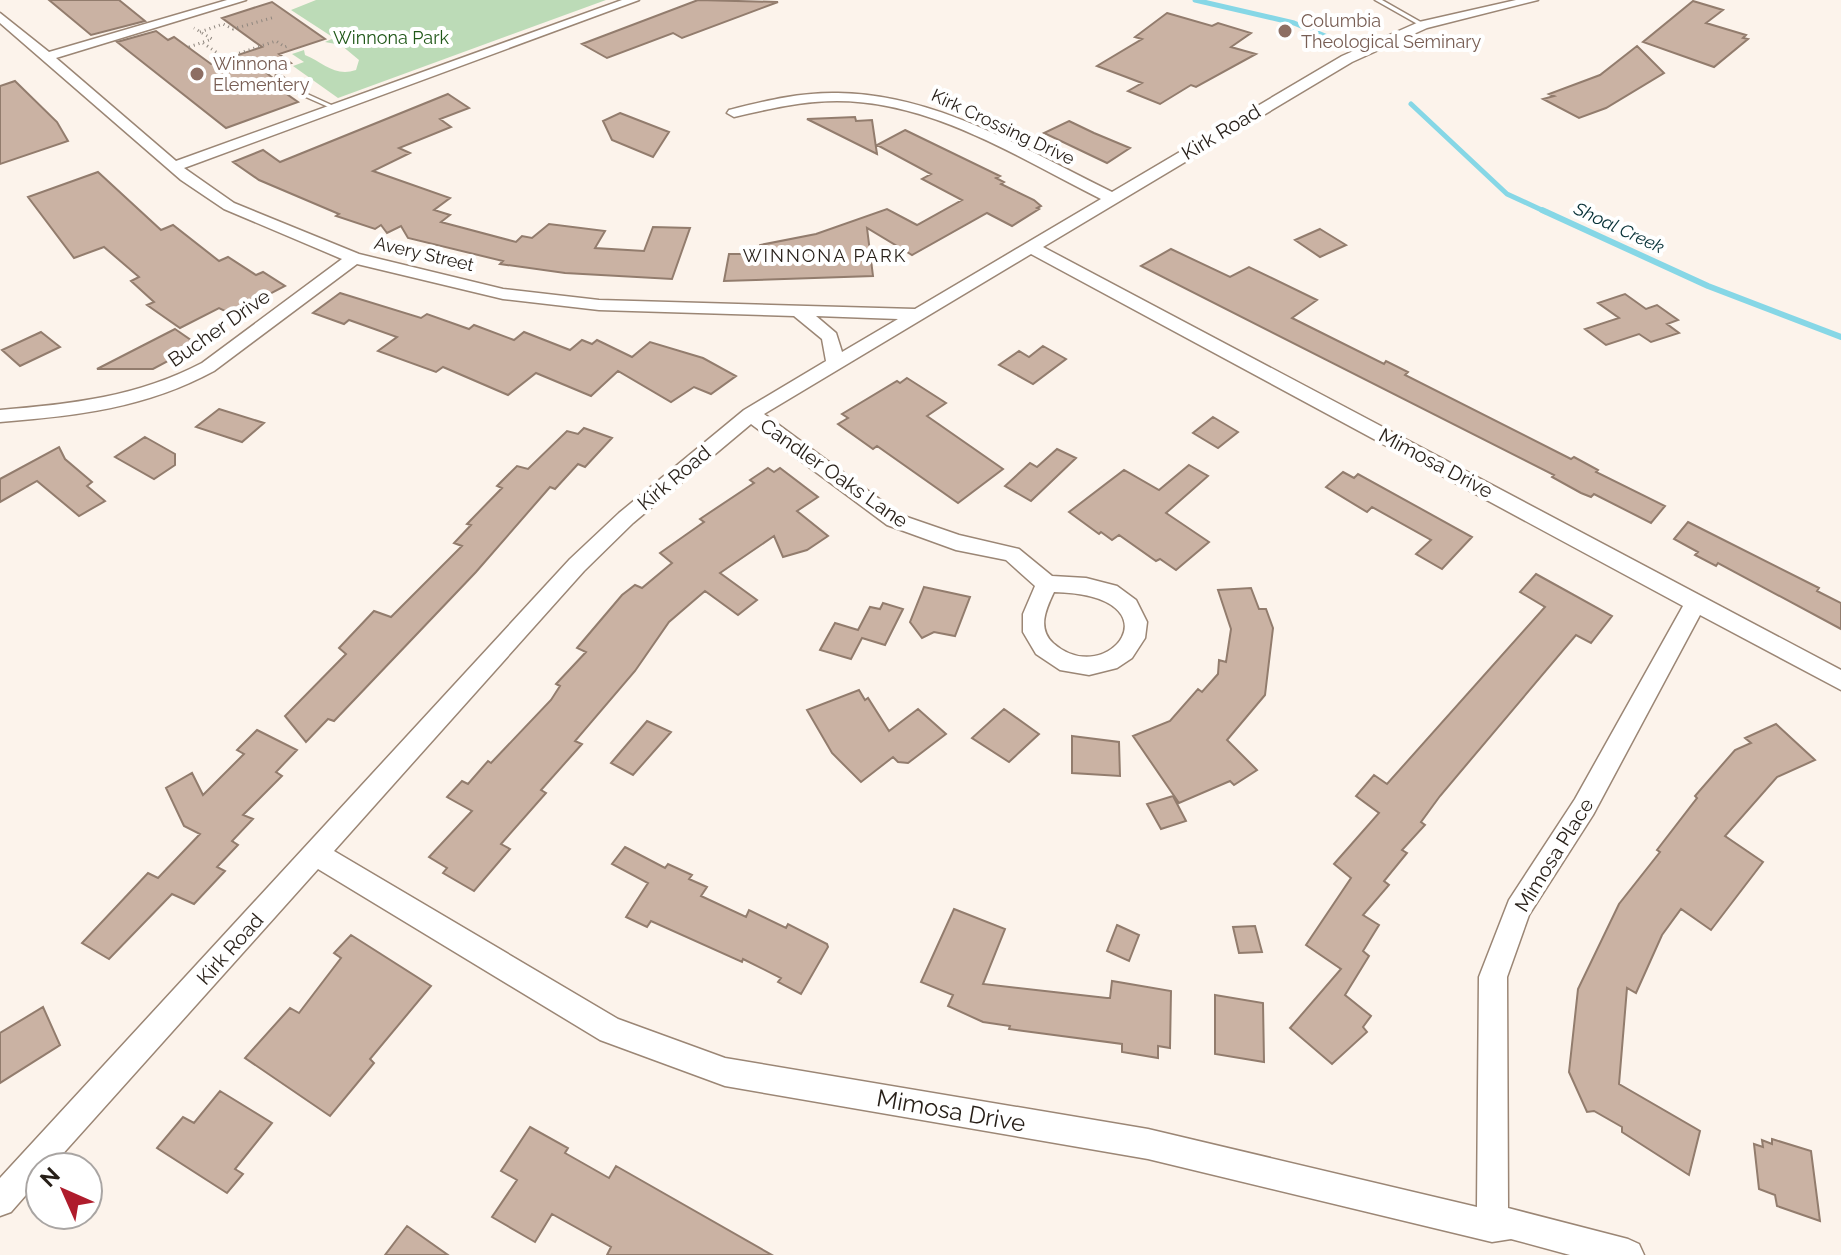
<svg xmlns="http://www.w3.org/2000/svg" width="1841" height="1255" viewBox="0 0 1841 1255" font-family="Raleway,sans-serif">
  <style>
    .green { fill: #bcdbb7 }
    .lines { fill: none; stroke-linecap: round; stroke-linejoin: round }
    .stream-far1 { stroke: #86d7e6; stroke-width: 5 }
    .stream { stroke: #86d7e6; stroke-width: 6 }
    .building { fill: #cab2a3; stroke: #927c6d; stroke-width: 2 }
    .service-casing { stroke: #9b8675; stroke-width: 3 }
    .minor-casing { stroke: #9b8675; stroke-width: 3 }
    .path { stroke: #8e867e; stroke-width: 3; stroke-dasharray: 1 4; stroke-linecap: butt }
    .service { fill: #fff; fill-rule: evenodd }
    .minor { fill: #fff; fill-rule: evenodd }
    .education-dot { fill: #8d6e63; stroke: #fff; stroke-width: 3 }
    .labels { text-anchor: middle; stroke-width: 8; stroke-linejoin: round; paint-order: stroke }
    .far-education-label { font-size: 18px; fill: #785e54; stroke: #fff; text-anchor: start }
    .far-park-label { font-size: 18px; fill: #205818; stroke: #fff }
    .far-street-label { font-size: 18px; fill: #271f18; stroke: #fff }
    .far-water-label { font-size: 18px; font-style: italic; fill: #052f35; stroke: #fff }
    .far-neighbourhood-label { font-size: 18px; letter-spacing: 2px; fill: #271f18; stroke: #fff }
    .street-label { font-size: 20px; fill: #271f18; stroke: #fff }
    .near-street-label { font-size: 24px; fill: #271f18; stroke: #fff }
  </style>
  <rect width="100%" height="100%" fill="#fcf3eb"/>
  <path class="green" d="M316 0H606L338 98 293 66 304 62 292 54 304 50 305 55C324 63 335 77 356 70L359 60 341 45 325 42 334 38 291 10Z"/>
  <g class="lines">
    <path class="stream-far1" d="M1195 0 1294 23 1349 46
      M1411 104 1507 194 1546 212"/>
    <path class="stream" d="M1542 210 1708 286 1841 337"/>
  </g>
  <path class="building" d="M49 0H119L145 21 91 35Z
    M698 0 778 2 682 38 673 33 607 58 582 44Z
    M1693 1 1723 10 1706 23 1746 35 1743 38 1748 39 1714 67 1643 42Z
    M272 2 325 39 279 54 291 63 264 71 283 86 278 88 298 102 226 128 117 42 156 31 168 40 174 37 211 64 262 47 222 18Z
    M1167 13 1212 26 1218 23 1251 33 1231 47 1256 54 1196 87 1191 85 1160 104 1128 91 1142 83 1097 66 1142 39 1135 37Z
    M1637 46 1664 73 1606 108 1579 118 1543 99 1554 96 1549 94 1600 75Z
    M15 81 57 122 68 141 0 164V86Z
    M448 94 469 108 440 119 451 127 399 148 410 153 373 171 450 198 434 210 450 215 441 222 516 242 522 236 532 238 549 224 605 231 595 248 644 251 653 227 690 228 672 279 565 273 500 264 503 261 408 238 401 226 387 233 381 225 375 229 336 216 339 214 259 180 233 162 263 150 280 162Z
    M620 113 669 132 653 157 612 140 603 121Z
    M855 117 856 121 872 120 877 154 807 119Z
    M1069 121 1094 133 1130 148 1107 163 1044 133Z
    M905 130 1000 176 996 178 1004 182 1001 184 1034 200 1041 206 1037 208 1039 209 1012 226 987 213 912 255 867 228 873 276 724 281 729 254H760V245L816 234 887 209 917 225 962 200 922 179 931 174 877 145Z
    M98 172 161 230 173 225 219 261 228 257 256 275 263 272 285 286 231 314 219 308 180 328 147 305 154 302 131 281 139 277 104 247 74 258 28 197Z
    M1320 229 1346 245 1320 257 1295 240Z
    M1171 249 1230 277 1249 267 1317 300 1292 318 1384 364 1386 361 1408 372 1405 375 1571 459 1574 457 1598 470 1596 472 1665 506 1651 523 1594 494 1591 497 1581 493 1552 477 1554 475 1141 266Z
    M340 293 421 318 427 314 469 329 474 325 514 340 524 332 570 350 582 340 592 344 597 340 632 357 650 342 703 358 736 376 711 394 694 387 671 402 618 371 591 396 536 373 508 395 443 367 436 372 378 351 397 337 349 320 344 324 313 313Z
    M1625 294 1646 309 1657 305 1678 320 1667 324 1679 333 1651 342 1639 334 1606 345 1585 329 1619 318 1598 303Z
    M175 329 198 345 153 369H97Z
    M41 332 60 347 20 366 2 350Z
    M1043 346 1066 359 1033 384 999 365 1019 351 1029 357Z
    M907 378 946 403 927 416 1003 469 958 503 877 446 873 449 838 424 848 418 842 414 897 381 900 383Z
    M219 409 264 423 242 442 196 427Z
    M1213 417 1238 432 1218 448 1193 433Z
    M584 428 612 438 585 467 578 464 555 489 550 487 476 572 334 721 328 719 306 742 285 716 346 654 339 648 374 611 391 617 462 546 454 543 471 525 467 524 502 488 497 486 517 466 528 469 567 431 578 434Z
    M145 437 175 454V465L154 479 115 457Z
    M59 447 65 459 92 482 87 486 105 501 79 516 37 481 0 502V479Z
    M1057 449 1076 458 1031 501 1005 486 1030 463 1037 467Z
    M1189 465 1208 476 1166 513 1209 542 1176 570 1160 559 1156 561 1119 535 1112 540 1101 532 1099 534 1069 512 1124 470 1159 490Z
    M768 468 774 472 780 468 818 497 797 511 828 536 807 550 783 557 774 536 720 573 757 600 738 615 705 591 669 622 635 671 575 741 582 744 541 790 546 793 501 844 510 849 474 891 443 873 447 868 429 857 472 811 447 797 462 781 468 784 488 761 491 763 551 700 560 686 556 684 586 652 577 648 622 595 635 585 642 588 672 563 660 553 704 522 700 519 754 483 750 480Z
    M1343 472 1354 478 1358 474 1472 537 1442 569 1416 554 1431 540 1372 507 1367 512 1326 487Z
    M1688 522 1819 588 1817 591 1841 603V629L1718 563 1716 566 1695 555 1698 552 1674 539Z
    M1536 574 1612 616 1591 643 1576 635 1440 796 1421 822 1425 825 1402 850 1407 853 1384 881 1389 885 1363 915 1379 925 1363 951 1369 956 1345 995 1371 1016 1363 1027 1367 1032 1332 1064 1290 1028 1341 969 1306 945 1351 878 1334 864 1379 813 1356 796 1374 775 1387 784 1545 607 1520 592Z
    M924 587 970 597 955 636 934 632 922 638 910 622Z
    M1251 588 1259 609H1266L1273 628 1265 695 1227 740 1257 770 1234 785 1230 781 1179 803 1133 736 1170 721 1198 689 1202 692 1218 674 1219 660 1226 662 1231 629 1218 590Z
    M883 603 903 609 885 645 862 638 851 659 820 650 835 623 858 630 870 607 880 609Z
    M859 690 865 700 868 698 889 731 918 709 946 734 908 763 898 762 893 757 861 782 832 753 807 710Z
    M1004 709 1039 734 1009 762 972 738Z
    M647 721 671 732 633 775 611 763Z
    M1776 724 1815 760 1777 777 1725 836 1763 862 1711 930 1681 909 1662 935 1636 993 1627 988 1619 1084 1700 1131 1689 1175 1622 1132V1127L1594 1111 1587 1112 1569 1072 1578 989 1619 904 1660 852 1657 850 1697 798 1695 796 1735 750 1751 743 1745 738Z
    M257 730 297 750 276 772 282 776 243 815 253 819 232 841 238 845 217 867 225 871 194 904 172 894 109 959 82 943 148 873 158 878 200 834 184 826 166 788 192 773 203 795 244 754 237 750Z
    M1072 736 1119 742 1120 776 1072 773Z
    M1173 796 1186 821 1161 829 1147 804Z
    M625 847 665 868 668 864 692 875 689 879 707 887 701 896 746 917 749 910 786 928 788 924 827 944 828 947 801 994 778 982 781 978 743 959 742 962 651 921 647 927 626 917 648 883 612 864Z
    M954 909 1005 929 983 984 1107 998H1110L1112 981 1171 991 1170 1048 1158 1046V1058L1122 1052V1044L1009 1029 1010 1026 983 1022 948 1006 953 995 921 982Z
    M1117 925 1139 935 1129 961 1107 951Z
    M1255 926 1262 952 1239 953 1233 927Z
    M351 935 431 986 370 1059 374 1063 330 1116 245 1058 290 1008 299 1013 341 958 334 953Z
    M1215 995 1263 1003 1264 1062 1215 1054Z
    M43 1007 60 1045 0 1083V1033Z
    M220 1091 272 1123 235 1169 243 1174 227 1193 157 1148 183 1117 194 1123Z
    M530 1127 568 1148 565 1153 609 1178 616 1166 772 1255H607L611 1247 552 1214 535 1242 492 1217 517 1180 501 1171Z
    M1772 1139 1811 1151 1820 1221 1777 1206 1775 1195 1759 1189 1754 1144 1763 1147 1762 1140 1772 1144Z
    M407 1226 448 1255H385Z"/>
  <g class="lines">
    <defs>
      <path id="service" d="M1375 0H1382L1426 25 1421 26Z
        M276 75H280L303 92 338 108 333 109 299 94 276 77Z"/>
      <path id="minor" d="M227 0H246L56 58 176 161 622 0H639L184 168 234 203 359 254 503 289 599 300 915 309 1101 199C1019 158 932 101 837 101 802 101 768 109 734 117L727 113 729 110C765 101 800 92 838 93 936 94 1026 150 1112 192L1342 56 1419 22 1516 0H1538L1427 28 1352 62 1043 247 1841 670V690L1700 615 1593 815 1529 915 1507 977 1508 1208 1628 1239 1639 1244 1644 1255H1570L1511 1239 1492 1242 1148 1159 725 1086 600 1040 318 869 51 1167H40V1179L11 1212 0 1216V1178L570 559 619 513 744 410 826 361 822 339 794 316 599 310 503 299 357 264 214 371C146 408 76 416 0 422V410C72 404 137 397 202 363L342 259 224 209 181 180 0 23V13L49 52ZM1031 254 1683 606 1575 799 1509 900 1479 977 1477 1207 1148 1129 725 1058 618 1019 334 851 584 571 633 523 751 424 887 525 956 550 1006 560 1035 586 1023 614V632L1036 654 1060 670 1089 675 1117 668 1132 658 1145 638 1147 622 1136 600 1117 586 1086 578 1052 576 1019 549 959 535 901 515 764 414ZM816 316 898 319 842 352 836 333ZM1054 592C1182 595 1108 692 1053 643 1037 628 1046 609 1054 592Z"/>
    </defs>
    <use href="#service" class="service-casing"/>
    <use href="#minor" class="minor-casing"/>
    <path class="path" d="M200 32 223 24 233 29 275 17
      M203 43 226 59
      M189 47 212 39 194 28
      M225 58 276 41 285 47 290 45"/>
    <use href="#service" class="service"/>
    <use href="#minor" class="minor"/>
  </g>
  <g class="education-dot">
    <circle cx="1285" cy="31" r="8"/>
    <circle cx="197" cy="74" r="8"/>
  </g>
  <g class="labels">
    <g class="far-education-label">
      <text x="1301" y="27">Columbia<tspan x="1301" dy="21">Theological Seminary</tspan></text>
      <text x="213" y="70">Winnona<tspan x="213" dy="21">Elementery</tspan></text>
    </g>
    <g class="far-park-label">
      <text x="391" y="44">Winnona Park</text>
    </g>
    <g class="far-street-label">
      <text transform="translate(1003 127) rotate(25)" y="6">Kirk Crossing Drive</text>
      <text transform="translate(424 254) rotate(13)" y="6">Avery Street</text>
    </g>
    <g class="far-water-label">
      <text transform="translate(1619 228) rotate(25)" y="6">Shoal Creek</text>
    </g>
    <g class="far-neighbourhood-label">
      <text x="825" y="262">WINNONA PARK</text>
    </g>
    <g class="street-label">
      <text transform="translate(1221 132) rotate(-31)" y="7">Kirk Road</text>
      <text transform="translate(219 328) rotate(-35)" y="7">Bucher Drive</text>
      <text transform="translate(1436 463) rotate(28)" y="7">Mimosa Drive</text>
      <text transform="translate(834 473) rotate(35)" y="7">Candler Oaks Lane</text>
      <text transform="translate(674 478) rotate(-40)" y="7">Kirk Road</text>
      <text transform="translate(1554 855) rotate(-58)" y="7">Mimosa Place</text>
      <text transform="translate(230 949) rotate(-48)" y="7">Kirk Road</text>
    </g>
    <g class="near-street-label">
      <text transform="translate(951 1111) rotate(10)" y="8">Mimosa Drive</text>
    </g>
  </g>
  <g transform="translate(64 1191) rotate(315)"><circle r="38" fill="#ffffff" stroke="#a9a5a3" stroke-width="2"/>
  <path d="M0-6L14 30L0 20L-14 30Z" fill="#af1c2c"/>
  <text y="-12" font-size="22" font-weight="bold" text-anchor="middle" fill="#271f18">N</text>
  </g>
</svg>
